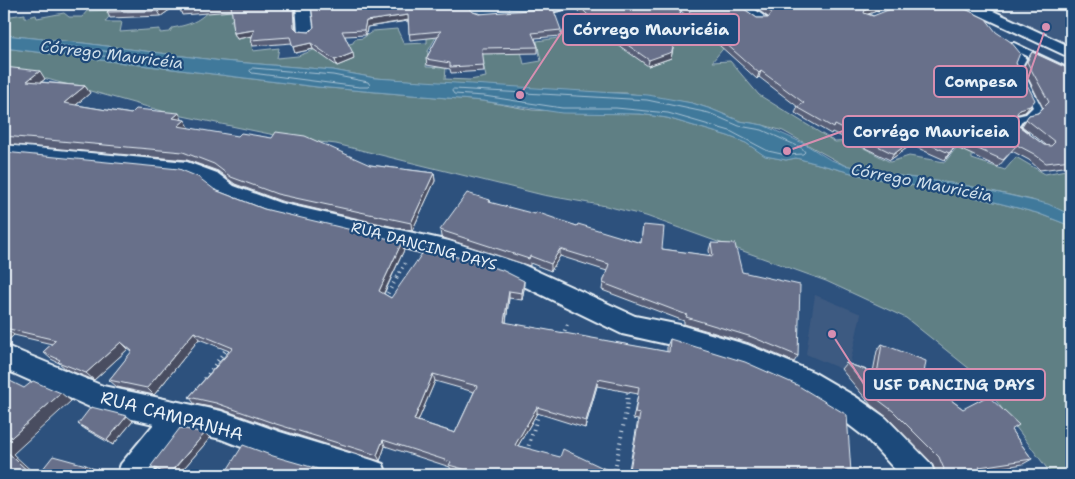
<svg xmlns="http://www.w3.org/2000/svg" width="1075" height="479" viewBox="0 0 1075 479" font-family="'Shantell Sans',sans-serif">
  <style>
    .built { fill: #3e5a81 }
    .green { fill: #5e7f84; stroke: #a3b8be }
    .water { fill: #41799b; stroke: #84a9c0 }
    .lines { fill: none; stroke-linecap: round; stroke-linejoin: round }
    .shore { stroke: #a5c1d3; stroke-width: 1 }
    .lane-casing { stroke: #e8f1f8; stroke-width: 4 }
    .street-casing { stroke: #e8f1f8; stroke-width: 4 }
    .path-far1 { stroke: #e8f1f8; stroke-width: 3; stroke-dasharray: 1 4; stroke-linecap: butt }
    .path { stroke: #e8f1f8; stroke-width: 4; stroke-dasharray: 1 4.5; stroke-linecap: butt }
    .lane { fill: #1f4a7a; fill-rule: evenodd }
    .street { fill: #1f4a7a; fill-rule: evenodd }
    .wall { fill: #595f77; stroke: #e8f1f8; fill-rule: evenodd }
    .shaded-wall { fill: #484e61; stroke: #e8f1f8 }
    .building { fill: #676f8a; stroke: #e8f1f8; fill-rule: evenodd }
    .labels { text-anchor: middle; stroke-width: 4.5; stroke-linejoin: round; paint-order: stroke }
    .street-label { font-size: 15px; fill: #e8f1f8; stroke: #1f4a7a }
    .water-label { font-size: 16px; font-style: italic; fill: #cfdfea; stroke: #1f4a7a }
    .near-street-label { font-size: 18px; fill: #e8f1f8; stroke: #1f4a7a }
    .leader { fill: none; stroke: #d78fb1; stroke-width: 2 }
    .callout-dot { fill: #d78fb1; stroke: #1f4a7a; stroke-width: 2 }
    .callout { fill: #1f4a7a; stroke: #d78fb1; stroke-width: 2 }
    .callout-label { font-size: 16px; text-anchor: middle; font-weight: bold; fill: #e8f1f8 }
  </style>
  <rect width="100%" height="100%" fill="#2d517d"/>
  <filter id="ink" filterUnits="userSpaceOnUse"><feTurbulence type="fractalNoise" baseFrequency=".02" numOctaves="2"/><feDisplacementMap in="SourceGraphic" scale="10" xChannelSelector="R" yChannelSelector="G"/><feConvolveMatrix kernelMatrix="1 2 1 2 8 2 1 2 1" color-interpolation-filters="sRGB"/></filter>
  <g filter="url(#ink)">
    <path class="built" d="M972 4H1071V50Z
      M815 295 861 314 848 372 806 354Z"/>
    <path class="green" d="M215 4 238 14 230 21 253 19 251 40 253 51 279 48 277 58 298 56 314 50 332 49 353 43 355 39 363 38 373 31 397 29 404 44 427 43V34L437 35 428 51 426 67 446 68 445 79 470 80 486 77 481 54 519 43 524 64 541 61 537 41 558 38 563 31 595 23 602 44 621 40 669 50 679 31 716 33 726 45 712 62 730 61 759 95 835 142 851 141 890 162 909 156 945 162 957 147H972V159L1005 170 1016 157 1045 174 1071 169V215L1032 200 964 185 893 175 844 165 783 131 763 125 740 121 711 109 692 103 626 93 572 92 375 78 333 70 222 61 83 43 4 35V17L25 14V18L36 15 37 18 64 13 69 17H82L87 11 111 10V14L105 22H122L120 32 160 29V33L170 32 172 28C194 24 201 20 215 4Z
      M4 48 317 87 483 101 532 110 640 114 667 118 728 136 746 143 766 156 786 160 796 158 859 175 983 199 1037 213 1071 226V475H1052L976 374 906 318 826 281 646 216 606 206 543 195 336 144 294 139 173 114 29 74 4 69Z"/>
    <path class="water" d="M4 35 83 43 222 61 333 70 375 78 648 95 692 103 711 109 740 121 763 125 805 144 829 159 844 165 893 175 964 185 1048 204 1071 215V226L1037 213 983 199 859 175 796 158 786 160 765 156 746 143 728 136 667 118 640 114 562 113 483 101 317 87 4 48Z"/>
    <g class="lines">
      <path class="shore" d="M55 45 112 52 114 55 111 57 54 50 52 47Z
        M253 68 333 75 368 82 370 85 368 87H359L252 73 250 71Z
        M454 89 647 100 709 113 739 126 762 130 802 148 805 152 803 154 786 155 768 151 730 131 668 113 616 108H562L484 96 454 94 452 91Z"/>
      <defs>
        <path id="lane" d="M1008 43H1014L1071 70V75H1068L1021 53 1026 59 1021 68 1042 108 1032 118 1023 120 1019 126 1027 133 1022 136 1009 127 1017 116 1026 114 1033 107 1013 68 1018 59 1007 45Z"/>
        <path id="street" d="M296 4H310L314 33 311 36H301L298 33Z
          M464 4H479L484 9 550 4H577L575 7 545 13 480 18 475 17Z
          M731 4H747L768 19 766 22H756Z
          M960 4H978L1071 47V58L962 7Z
          M4 145 187 162 217 173 234 186 280 203 449 241 519 263 635 316 680 325 748 345 813 372 856 397 886 418 931 464 935 475H900L866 438 836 415 793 390 742 367 680 347 622 334 503 276 449 259 268 215 220 196 203 183 184 175 4 157Z
          M4 345 103 386 221 411 280 432 372 460 383 464 387 475H324L280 462 221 439 185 431 151 475H117L121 464 154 424 101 412 4 369Z"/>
      </defs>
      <use href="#lane" class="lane-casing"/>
      <use href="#street" class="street-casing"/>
      <path class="path-far1" d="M397 277 407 260"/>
      <path class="path" d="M385 298 398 276
        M563 336 568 321
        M205 379 227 348
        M527 451 539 412
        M614 475 627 406 628 390"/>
      <use href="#lane" class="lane"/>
      <use href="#street" class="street"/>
    </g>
    <path class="wall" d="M72 4H178L161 16 110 18 107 12 112 6 75 8Z
      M181 4H294L296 29 298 31 309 32 473 12 561 30V36L535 38 538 47V53L482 54 484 71 451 73 450 69 427 65 426 59 438 37 410 40 408 21 367 27 366 35 345 36 354 59 337 66 313 49 295 53 292 43 253 46 251 40 252 36 237 39 234 33 232 11 182 15 180 9Z
      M481 4H528L485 7Z
      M576 4H737L757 18H768V17L750 4H898L868 14 1016 63 1031 107 1025 112 1016 115 1012 121 1044 145H1046L1022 126 1029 115 1038 113 1043 108 1023 68 1028 58 1032 52 1071 70V166L1040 170 1029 160 1012 151 998 167 955 147 945 160 911 145 890 160 832 132 831 134 795 113 798 107 759 77 757 79 681 11 671 58 648 66 611 40 608 41 576 9Z
      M1071 61V69L1067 66Z
      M4 67 45 79 41 82 85 86 90 93 76 105 131 114 182 120 189 127 188 128 370 165 434 173 435 181 412 231 281 201 235 184 218 171 187 160 4 144Z
      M4 152 215 190 264 209 404 250 384 294 391 298 524 289 522 300 509 298 506 323 667 352V346L670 339 851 472 848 475H628L638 420 633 419 638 394 597 386 585 428 537 413 518 446 618 475H466L451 471 450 467 385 446 380 461 281 430 221 409 195 404 189 397 229 351 199 339 154 395 117 387 109 380 132 352 128 349 94 380 66 369 59 363 51 359 43 352 52 344 14 335 7 341 4 340ZM435 381 474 392 455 433 418 421Z
      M490 200 491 203 641 243 643 225 662 249 710 256 709 250 711 243 742 272 798 356 794 362 749 343 684 324V321L602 290 603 283 607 271 560 256 551 271 530 263V266L441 237 440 230Z
      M882 344 923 379 963 409 1011 430 1032 459 1023 464 982 471 985 475H999H934L936 473 932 463 887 417 871 405 841 369 846 363 873 372 877 351Z
      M133 421 113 445 85 429 78 424Z
      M205 433 210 438 178 475H166L151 466Z"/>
    <path class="shaded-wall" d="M168 4H178L161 16 158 11Z
      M293 4H294L296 33 294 27Z
      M884 4H898L862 16 865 10Z
      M682 5 671 58 648 66 649 60Z
      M408 15 409 20 367 27 366 35 364 30 366 21Z
      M254 30 256 35 237 39 234 33Z
      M612 34 611 40 608 41V35Z
      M311 43 313 49 295 53 293 47Z
      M353 53 354 59 337 66 335 60Z
      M40 71 45 79 33 88 27 81Z
      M761 71 759 77 757 79 759 73Z
      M85 86 90 93 69 111 64 103Z
      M1035 100 1025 112 1015 115 1020 109Z
      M179 113 183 121 173 118Z
      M185 120 189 127 182 134 178 126Z
      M915 138 911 145 890 160 894 154Z
      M960 141 955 147 945 160 949 153Z
      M434 173 435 181 412 231 411 223Z
      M402 242 404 250 381 299 379 291Z
      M560 249V256L551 271V264Z
      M524 281V289L522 300V293Z
      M509 291V298L505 329 504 322Z
      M5 328 14 335 7 341 4 339V329Z
      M194 332 199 339 154 395 147 388Z
      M121 342 128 349 94 380 86 373Z
      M433 374 435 381 416 426 414 420Z
      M598 379 597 386 585 428 586 421Z
      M61 393 71 401 13 454 36 475H32L4 449V444Z
      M537 407V413L515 451V445Z
      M127 416 133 421 113 445 107 440Z
      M205 433 210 438 178 475H169Z
      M383 440 385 446 380 461 377 455Z
      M86 465 94 469 89 475H79Z
      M369 470 372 475H367Z"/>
    <path class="building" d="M115 4H168L158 11 107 12Z
      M181 4H293L294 27 298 31 309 32 314 27 311 4H466L473 12 479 14 553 8 561 30 532 33 538 47 482 48 484 65 450 67V63L426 59 441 31 409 34 408 15 366 21 364 30 342 31 353 53 335 60 311 43 293 47 290 37 251 40 254 30 234 33 231 5 180 9Z
      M577 4H737L757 18H768L772 13 759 4H884L865 10 864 13 873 16 903 4H955L986 19 996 32 1011 42 1020 53 1016 63 1035 100 1030 106 1020 109 1012 121 1044 145 1051 146 1055 142 1026 119 1029 115 1038 113 1049 102 1027 62 1032 52 1071 70V160L1046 163 1034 154 1017 145 1003 160 960 141 949 153 915 138 894 154 835 125 834 128 797 107 804 103 761 71 759 73 682 5 672 52 649 60 612 34 608 35Z
      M4 67 40 71 27 81 85 86 64 103 131 114 136 109 179 113 173 118 185 120 178 126 238 136 241 133 272 138 276 132 305 136 370 165 434 173 411 223 277 194 231 177 214 164 183 152 4 136Z
      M4 152 179 169 198 177 215 190 264 209 402 242 379 291 391 298 426 248 502 270 524 281 522 293 509 291 504 322 669 352 670 339 745 362 797 385 847 415 851 472 846 470V475H629L640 414 635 413 639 387 598 379 586 421 537 407 515 445 560 457 563 449 618 475H484L449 465 451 462 383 440 377 455 276 424 216 403 189 397 233 348 194 332 147 388 109 380 132 351 121 342 86 373 58 362 60 360 43 352 56 340 5 328 4 329ZM433 374 477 386 455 433 414 420Z
      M467 193 490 200 489 202 535 214 536 212 577 226 578 224 641 243 643 225 664 227 662 249 713 256 711 243 735 244 742 272 800 285 798 356 752 337 686 317 687 315 603 283 609 264 560 249 551 264 530 256 529 259 440 230Z
      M882 344 926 361 923 379 963 409 988 396 1019 425 1011 430 1032 459 979 467 985 475 998 473 999 475H942L939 472H942L944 469 939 457 893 411 877 399 846 363 877 374Z
      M4 378 24 388 33 381 61 393 4 444Z
      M91 407 127 416 107 440 78 424Z
      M180 428 205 433 168 475 151 466Z
      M243 445 273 456 318 469 369 470 367 475H224Z
      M4 449 32 475H4Z
      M53 456 86 465 79 475H38Z"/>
  </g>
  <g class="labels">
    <g class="street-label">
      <text transform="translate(424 246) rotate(15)" y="5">RUA DANCING DAYS</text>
    </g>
    <g class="water-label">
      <text transform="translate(112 54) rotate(7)" y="6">Córrego Mauricéia</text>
      <text transform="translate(922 182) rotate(11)" y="6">Córrego Mauricéia</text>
    </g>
    <g class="near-street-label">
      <text transform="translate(172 416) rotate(15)" y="6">RUA CAMPANHA</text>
    </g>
  </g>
  <path class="leader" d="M520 95L563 30M1046 27L1027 81M787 151L843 131M832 334L864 384"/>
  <g class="callout-dot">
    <circle cx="520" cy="95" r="5"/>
    <circle cx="1046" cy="27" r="5"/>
    <circle cx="787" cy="151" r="5"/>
    <circle cx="832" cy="334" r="5"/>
  </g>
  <g class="callout">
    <rect x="563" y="14" width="176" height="31" rx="5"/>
    <rect x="934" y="66" width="93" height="31" rx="5"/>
    <rect x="843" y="116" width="176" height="31" rx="5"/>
    <rect x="864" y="369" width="181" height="31" rx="5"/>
  </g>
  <g class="callout-label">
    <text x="651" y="35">Córrego Mauricéia</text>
    <text x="981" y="87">Compesa</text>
    <text x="931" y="137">Corrégo Mauriceia</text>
    <text x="954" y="390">USF DANCING DAYS</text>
  </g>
  <rect width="1075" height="479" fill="none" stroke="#1f4a7a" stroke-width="20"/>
  <rect x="10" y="10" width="1055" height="459" fill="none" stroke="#e8f1f8" stroke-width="2" filter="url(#ink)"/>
</svg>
